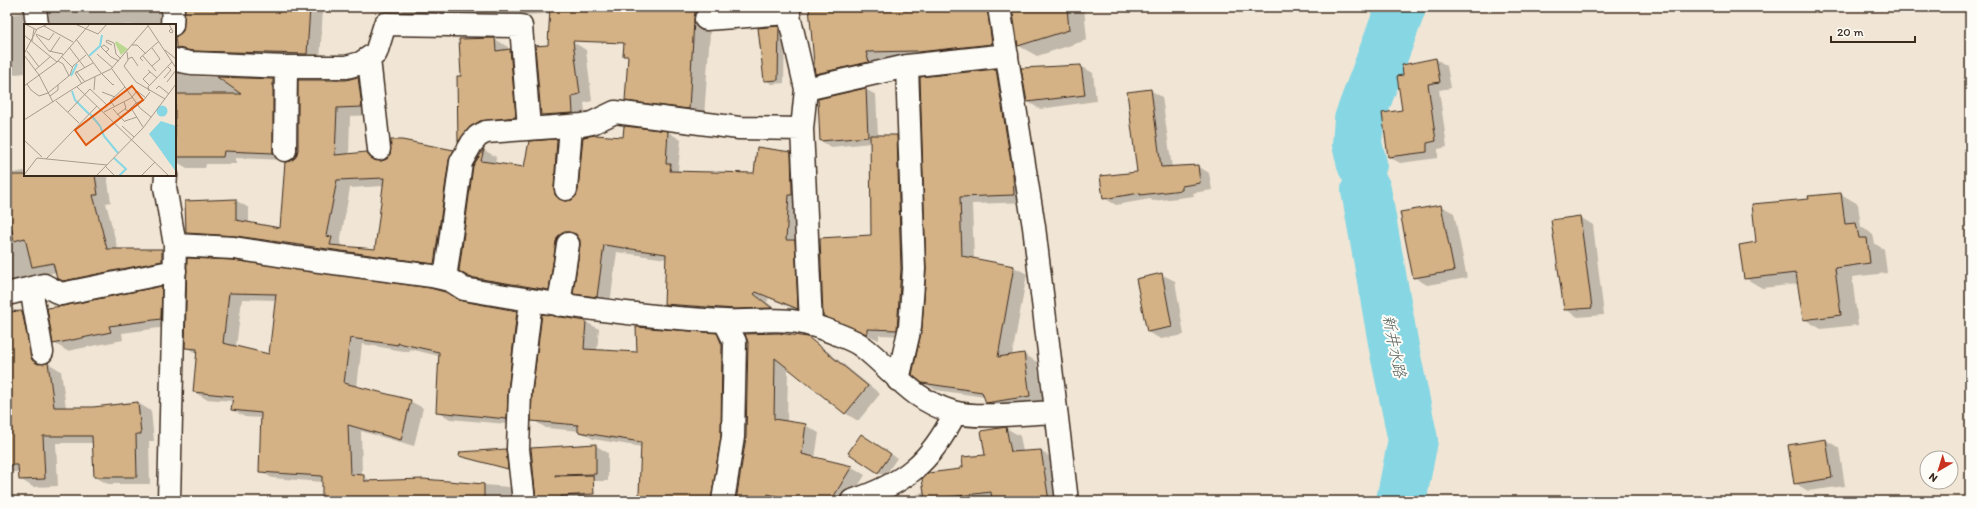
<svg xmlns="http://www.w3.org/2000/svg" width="1977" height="508" viewBox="0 0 1977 508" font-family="Itim,'Klee One',sans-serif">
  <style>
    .shadow { fill: #0003; fill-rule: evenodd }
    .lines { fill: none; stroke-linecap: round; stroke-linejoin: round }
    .river { stroke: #87d6e3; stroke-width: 50 }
    .building { fill: #d4b286; stroke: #3b2a1e; fill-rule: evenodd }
    .minor-casing { stroke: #3b2a1e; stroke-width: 25 }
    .minor { stroke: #fdfcf7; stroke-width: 22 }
    .labels { text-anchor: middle; stroke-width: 4; stroke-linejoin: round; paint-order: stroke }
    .water-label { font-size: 16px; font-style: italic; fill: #525e59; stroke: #fdfcf7 }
    .inset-river { fill: none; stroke: #87d6e3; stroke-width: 2 }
    .inset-road { fill: none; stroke: #a89b8c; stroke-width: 1 }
    .view { fill: #df570d; fill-opacity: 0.15; stroke: #df570d; stroke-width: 2 }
    .inset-edge { fill: none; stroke: #3b2a1e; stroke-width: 2 }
  </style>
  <rect width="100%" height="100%" fill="#f1e6d5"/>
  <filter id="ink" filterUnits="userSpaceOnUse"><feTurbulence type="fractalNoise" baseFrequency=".025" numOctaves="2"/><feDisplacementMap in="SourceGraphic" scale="8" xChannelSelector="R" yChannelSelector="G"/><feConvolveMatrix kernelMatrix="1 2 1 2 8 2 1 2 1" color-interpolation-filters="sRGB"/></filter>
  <g filter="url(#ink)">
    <path class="shadow" d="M51 7H176L173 25H49V10L51 9Z
      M186 7H323L320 62 190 55 177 47 183 33Z
      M402 7H793L708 28 710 33 704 117 641 109 626 100 628 57 624 55 668 8 417 20 402 11Z
      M810 7H983L992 54 931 59 881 60 883 70 831 82 816 73Z
      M1020 7H1084L1087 40 1037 56 1019 46 1014 13Z
      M23 13 36 20 37 25H25V73L7 75V15Z
      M778 27 785 31 784 83 772 84 765 80Z
      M460 39H495L508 47V50L523 58 528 124 472 149 459 142 458 77 462 76Z
      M573 42 586 50 592 101 584 103 586 120 555 122 542 115 536 47Z
      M1436 59 1447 66 1451 88 1439 90 1447 147 1438 149V158L1400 163 1389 157 1403 111 1404 76Z
      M1081 66 1093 73 1096 101 1040 109 1028 102Z
      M175 73 190 76 273 80 286 88V160L236 158V164H206L205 168H187L175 161Z
      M358 78 372 86 375 115 350 116 349 155 367 153 381 161 453 151 467 158 448 271 201 240 187 232 235 200 249 208V223L280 229 291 162 296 157 346 80ZM384 186 376 250 345 247 340 243 350 188Z
      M921 78 1017 126 1027 202 972 204 974 259 1014 267 1027 274 1012 356 1024 354 1037 362 1043 403 1000 409 987 402 985 397 936 390 923 382V328L927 270Z
      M865 89 876 95 878 136H897L909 143V336L879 335V340L824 315 872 236 871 143 831 147 821 141Z
      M1150 90 1162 97 1172 168 1198 166 1209 173 1212 190 1193 193 1194 196 1153 201 1150 199 1116 205 1104 198 1138 173Z
      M668 132 681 140 678 170 682 172 755 174 790 153 803 161 810 316 769 298 767 302 783 315 678 311 665 304 667 259 617 252 610 304 587 301 574 293 581 245V239H577L561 297 482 284 469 276 474 166 484 150 496 157 495 164 525 168 530 142 557 140 570 148 566 196 567 202 572 201 624 138Z
      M25 171V175H107L111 202 106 203 118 250H162L175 258V268L77 288 58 277 57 272 13 281 8 298 9 307 35 320 44 364 48 363 61 371 66 408H93L138 403 151 411 154 441H149L150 484H108L95 477 94 443H56L58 486 33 487 20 479 19 472H7V174Z
      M1841 194 1858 204 1861 227 1873 234 1875 244 1884 249 1887 273 1852 277 1858 325 1821 329 1804 319 1798 284 1762 288 1745 278 1757 243 1810 200Z
      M1441 206 1454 213 1467 278 1427 285 1414 277Z
      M1580 217 1593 225 1604 315 1578 317 1565 309Z
      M188 259 517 312 529 319 519 425 450 419 437 411 439 356 410 349V352L362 344 357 387 410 401 423 408 414 446 361 431 362 476 374 482 423 480 509 487 522 494 523 501H323V482L272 478 260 471 262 418 245 417 232 410 233 401 206 399 194 392 197 354 186 347ZM242 299 276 300 270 355 236 347Z
      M1161 274 1175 281 1184 335 1161 339 1147 332Z
      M161 288 174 295V326L122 333 123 340 67 351 54 343 64 307Z
      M586 322 599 329 597 351 638 353 716 334 730 342 725 501H643L642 447 593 439 580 431 546 428 533 420Z
      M807 338 821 346 880 394 858 421 845 413 788 367 787 422 805 425 819 433 815 458 852 467 865 475 849 501H737L746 439 748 342Z
      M1006 428 1020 436 1023 452 1040 451 1054 459 1061 501H902L925 491 987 455Z
      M868 439 897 458 885 476 878 472Z
      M1826 440 1839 448 1845 486 1808 491 1795 483 1789 446Z
      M595 445 608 453V481H582L585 501H537L532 449Z"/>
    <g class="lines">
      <path class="river" d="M1362 164 1357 144 1359 120 1401 7
        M1366 190 1395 353 1413 440 1401 501"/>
    </g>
    <path class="building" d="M185 7H310L307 54 192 51 177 48 176 46 175 37 183 31Z
      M550 7H696L694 20 689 109 625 101 628 56H623L624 43 573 41 580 94 572 96 573 113 541 115 535 46 548 45Z
      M809 7H987L992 44 918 52 917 51 866 52 869 62 815 74Z
      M1012 7H1067L1069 30 1018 46Z
      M779 26 778 80 764 81 758 28Z
      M495 38 496 51 510 49 516 117 480 121 469 128 458 142 457 76H461L459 39Z
      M1436 58 1440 82 1428 84 1436 141 1427 143V152L1388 157 1382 113 1402 110 1397 76 1403 75 1402 65Z
      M1081 65 1085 95 1027 102 1021 68Z
      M996 69 1013 175 1014 195 960 197 962 256 1014 266 998 357 1024 353 1030 396 986 403 982 392 922 383 912 375 922 328 926 270 920 77Z
      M217 77 273 79V153L224 151 223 157H175V94H241Z
      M358 77 362 107 337 108 335 155 367 152 374 160 381 161 387 159 390 154 391 140H402L454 150 449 160 434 264 236 236 186 233 185 201 236 199V220L280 228 285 162 291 161 296 157 298 150V80H346ZM384 178 375 249 330 245 332 237 326 236 337 180Z
      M866 88 868 137 820 141 818 99Z
      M1151 89 1161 167 1198 165 1200 183 1182 186V190L1140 195V193L1103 199 1100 176 1137 172 1127 92Z
      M624 126 668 131 666 164H671L670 171 754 173 757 147 791 152 792 191V195H789L786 240H795L798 309 756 292 754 294 772 308 735 309 664 304 666 254 604 245 597 297 573 294 580 245V240L576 234 569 232H564L558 236 556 242 549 290 469 277 459 271 473 166 484 149 481 161 524 167 529 141 557 139 554 188 555 195 559 199 565 201 572 200 576 196 578 190 583 137 595 135 623 137Z
      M870 135H897L901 269 897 330 867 329V334L823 316 820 238 871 235Z
      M7 175H95L98 195H93L107 249H162V261L63 281 57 278 53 263 32 267 25 238 14 241 7 204Z
      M1841 193 1845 224 1856 223 1859 238H1867L1870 263 1835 268 1841 315 1803 320 1796 273 1744 279 1739 245 1756 242 1752 204 1809 199 1808 196Z
      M1441 205 1454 271 1413 278 1400 212Z
      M1580 216 1592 308 1564 310 1551 220Z
      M187 258 233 260 430 288 445 292 462 301 517 311 508 391 507 419 436 412 439 352 398 343V345L350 338 344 383 411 400 401 440 348 425 350 474 364 475V481L423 479 484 484V501H322V476L259 472 261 413 231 410 233 396 193 392 197 349 185 348ZM229 293 276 294 269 354 223 343Z
      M1162 273 1172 327 1147 332 1136 279Z
      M162 286 161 319 109 326 111 332 53 344 47 308 63 306Z
      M22 311 32 360 38 364 48 362 54 407H93L138 402 141 434H136L137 477H94L92 436H43L45 479 19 480 18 465H7V312Z
      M542 314 586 321 584 349 637 352 636 327 717 333 722 345 721 436 711 501H642L641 495H639L641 442 578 432V425L531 421 532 393Z
      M779 333 808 337 868 386 845 414 775 358 774 419 806 424 802 454 852 466 831 501H798L768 494 766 501H736L746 437 748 342 745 334Z
      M1006 427 1011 452 1041 450 1049 501H992L991 492 925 500 922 479 928 473 960 469V467H963L962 457 985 455 981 431Z
      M861 434 891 454 878 473 848 453Z
      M1826 439 1832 478 1794 484 1788 445Z
      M596 444V474L555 475V476L593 475 594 494 561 496 562 501H536L531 448Z
      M506 449 508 469 459 456 460 452Z"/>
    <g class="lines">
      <defs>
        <path id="minor" d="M35 7 37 25
          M787 7 806 89 802 129 811 324
          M999 7 1034 227 1067 501
          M706 19 789 13
          M172 25 173 7
          M369 59 379 149
          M175 60 191 63 286 67H346L361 63 376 53 385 24 521 26 529 128
          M806 89 907 66 1007 55
          M285 150 286 67
          M166 175 165 187 175 245 169 501
          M566 189 571 127
          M175 245 234 248 297 258 432 276 450 280 464 289C550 304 637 317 724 321 753 323 783 316 811 325 822 328 855 340 863 347 895 372 910 399 953 412 976 419 1029 413 1055 412
          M445 279 461 162 472 143 478 136 486 132 582 125 592 123 615 112 739 128 802 129
          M31 288 42 352
          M7 294 44 285 61 294 175 271
          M559 305 568 244
          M898 380 910 327 914 269 907 66
          M524 501 518 449 520 392 531 301
          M723 501 733 437 735 342 725 322
          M852 501C904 484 931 462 955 413"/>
      </defs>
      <use href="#minor" class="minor-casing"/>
      <use href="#minor" class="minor"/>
    </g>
  </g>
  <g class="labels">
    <g class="water-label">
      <text transform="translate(1395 346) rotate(79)" y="6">新井水路</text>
    </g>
  </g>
  <g transform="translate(24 24)">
    <rect width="152" height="152" fill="#f1e6d5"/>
    <path d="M92 17 104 25 97 31 91 19Z" fill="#bbd890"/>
    <path d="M132.5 87a5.5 5.5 0 1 1 11 0a5.5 5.5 0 1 1-11 0ZM137 97 152 102V148L125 110Z" fill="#87d6e3"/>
    <path class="inset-river" d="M65 32 76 22 78 11M47 52 53 40M48 67 51 76 65 90M66 90 76 102M76 102 80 112 94 129M90 134 102 145 95 152"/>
    <path class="inset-road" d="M1 0 13 6M51 0 74 10 83 0M123 0 152 44M145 0 149 8 147 9 145 7 147 5M20 2 49 18M12 10 25 16 30 9M0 11 33 38M12 11 25 27 39 30M52 15 77 49M8 17 10 5M88 21 82 18 83 16 90 19 92 30 97 35M108 21H113L122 30M45 23 61 44M141 26 152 35M3 27 15 43M26 28 36 13M82 28 85 25 80 21 77 23 87 33 95 37M103 28 104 36 100 42 112 58 141 75M0 30 13 5 24 0M73 30 89 44M0 31 15 51 29 78M37 32 49 44M119 32 132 47M104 35 108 33 114 42M34 37 39 40 45 52M119 37 116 34 134 18M128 42 136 35 128 24M88 45 116 84 127 93M11 46 27 32M124 46 133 54M52 47 61 58M78 50 89 61 90 60M140 54 147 46 144 43M143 58 152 46M3 60 7 66 15 72 24 69 46 51 49 42 62 31M58 60 51 49 69 39M125 61 119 55 126 48M0 62 33 38 66 0M53 63 145 152M132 65 135 62 145 70M70 66 71 53M125 67 124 63 148 38M78 68 91 73M26 72 34 66V61M108 73 113 67 122 74M32 77 55 99M91 83 86 77 101 63M107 84 119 103M89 85 101 98M101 85 104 87 112 79 119 77 126 68M44 88 66 65 83 81M80 88 109 73M93 91 102 84 100 78M0 96 60 58 87 45 124 2M101 97 113 93M98 102 110 113M0 116 18 133M22 135 73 82M81 142 91 152M0 151 13 134 83 141M72 152 119 104 152 60M117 152 131 138"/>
    <path class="view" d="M108 62 119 76 62 121 51 106Z"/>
    <rect width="152" height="152" class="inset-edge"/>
  </g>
  <rect width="1977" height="508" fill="none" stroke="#fdfcf7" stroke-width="24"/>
  <rect x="12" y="12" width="1953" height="484" fill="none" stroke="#3b2a1e" stroke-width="1.5" filter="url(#ink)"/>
  <g transform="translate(1939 470) rotate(218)"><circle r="19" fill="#fdfcf7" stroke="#afa8a0"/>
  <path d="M0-3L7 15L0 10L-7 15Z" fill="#c8321e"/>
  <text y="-6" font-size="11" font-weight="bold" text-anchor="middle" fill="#3b2a1e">N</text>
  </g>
  <path d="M1831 36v6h84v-6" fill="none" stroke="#3b2a1e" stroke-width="2"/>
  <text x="1837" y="36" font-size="12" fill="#3b2a1e" stroke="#fdfcf7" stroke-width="3" paint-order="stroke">20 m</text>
</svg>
